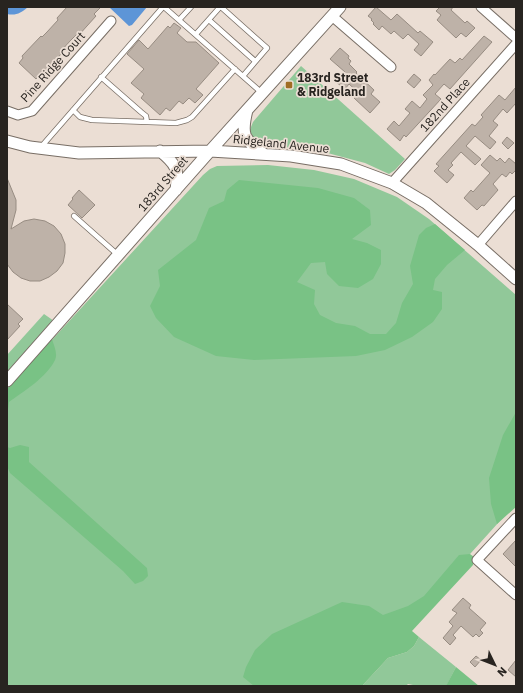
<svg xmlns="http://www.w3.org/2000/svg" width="523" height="693" viewBox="0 0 523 693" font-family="'IBM Plex Sans',sans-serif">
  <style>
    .green { fill: #91c899 }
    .forest { fill: #79c285 }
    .water { fill: #5d95d7 }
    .building { fill: #beb2a8; stroke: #978c82 }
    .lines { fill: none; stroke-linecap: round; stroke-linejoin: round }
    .service-casing { stroke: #786e65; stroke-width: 6 }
    .minor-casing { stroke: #786e65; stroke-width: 11 }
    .tertiary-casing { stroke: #786e65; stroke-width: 13 }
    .service { stroke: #fff; stroke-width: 4.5 }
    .minor { stroke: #fff; stroke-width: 9 }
    .tertiary { stroke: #fff; stroke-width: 11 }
    .poi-dot { fill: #a06c23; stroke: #ebded4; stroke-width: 1.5 }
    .labels { text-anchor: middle; stroke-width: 3.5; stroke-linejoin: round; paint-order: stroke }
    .street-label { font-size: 12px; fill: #282420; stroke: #ebded4 }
    .poi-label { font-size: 12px; font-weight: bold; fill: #282420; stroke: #ebded4; text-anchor: start }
  </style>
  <rect width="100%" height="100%" fill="#ebded4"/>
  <path class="green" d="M301 66 405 159 395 170 389 174 365 163 320 151 275 146H261L253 141 249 132 253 122Z
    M268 165 314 170 354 179 397 197 429 219 516 295V503L351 686H7V389L203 175 210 169 217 166Z
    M44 314 54 321 7 374V355Z
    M419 637 456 667 447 685 418 686 408 684 406 686H362L388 658 407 652 414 646Z"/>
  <path class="forest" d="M239 180 318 188 354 198 370 210 371 225 352 239 367 243 381 250V264L373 279 358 288 339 286 327 274 325 262 311 263 297 282 315 290 314 304 320 315 336 323 355 326 370 334H386L396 323 402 303 413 284 410 266 419 235 426 228 435 224 465 250 447 265 435 279 433 290 442 292V309L433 322 412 337 385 350 356 356 254 360 216 356 174 337 156 318 150 306 160 286 158 270 196 240 209 208 224 201 227 190Z
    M52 339C54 346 58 354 55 360 47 377 23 392 9 402L7 416V389Z
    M516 412V507L497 524 491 504 489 478 503 435Z
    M20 445 29 447V462L147 568 148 576 143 581 135 584 123 571 10 473 7 466V447L10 448Z
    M470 554 474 557 473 565 412 631 419 637 414 646 407 652 388 658 362 686H254L243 677 246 667 255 650 272 634 342 602 369 606 383 615 408 606 424 596 459 555Z
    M456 667 479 686H446Z"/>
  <path class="water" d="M7 7H28C21 13 16 16 7 14Z
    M109 7H147L132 25 129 26Z"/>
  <path class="building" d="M67 7H101L94 14 96 16 78 36 76 35 71 40 60 52 61 54 43 75 41 73 36 79 19 63 23 58 22 56 41 36 42 37 47 32 58 20 57 18Z
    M376 7 391 20 397 14 418 33 420 31 433 42 421 56 414 50 419 44 408 34 403 39 394 31 391 34 382 26 379 30 373 24 374 23 371 20 372 19 368 16Z
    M440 7H453L451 10 465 23 467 21 475 28 466 37 461 33 456 38 437 20 441 15 436 11Z
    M174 23 181 28 177 33 187 42H196L219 63 196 89 203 95 195 103 189 98 183 104 179 101 170 111 166 108 160 115 141 98 144 94 131 83 144 69 127 54 139 40 148 49 168 26 170 28Z
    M484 36 492 42 450 89 444 84 435 94 441 99 406 137 404 135 400 141 387 129 394 121 399 126 410 113 405 109 412 101 420 108 427 99 423 95 433 85 429 80 434 74 435 75 450 59 455 63 460 58 462 60Z
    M340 48 349 56 348 58 351 61 349 64 357 72 356 73 374 90 371 94 380 102 370 113 354 98 359 93 349 84 345 89 336 82 345 72 330 59Z
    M414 74 421 80 414 88 407 82Z
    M516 87V103L507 113 503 109 493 121 498 125 489 136 496 142 490 149 475 136 466 146 481 159 475 165 461 152 451 163 453 165 448 170 454 175 447 183 434 171 439 166 436 164 472 124 475 126 483 117 481 115 499 95 505 100Z
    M507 137 514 143 508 149 502 143Z
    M490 155 497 161 500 158 505 163 509 158 516 164V170L512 174 510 172 506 177 502 174 493 184 498 190 484 206 482 205 477 210 464 198 471 190 473 192 490 173 481 165Z
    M7 178 16 200V210L11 229 24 221 34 219 45 221 54 226 61 234 65 244V253L63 263 57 271 49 277 40 281H30L21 278 13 272 7 264Z
    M79 190 95 205 82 218 68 205 73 199 72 198Z
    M7 304 23 319 18 324 20 326 7 340Z
    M516 540V567L503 554Z
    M463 598 471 605 469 608 486 623 480 630 483 633 479 637 476 634 473 637 461 626 453 635 456 638 450 645 443 638 453 626 449 622 457 613 452 610Z
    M476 656 481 660 475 667 470 662Z
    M516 660V677L508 670Z"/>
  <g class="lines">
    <defs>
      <path id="service" d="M164 7 262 93
        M221 7 267 48 243 76
        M179 20 191 7
        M209 20 255 61
        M196 34 220 7
        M101 77 141 112 146 116 147 122
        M73 110 80 117 92 120 176 123 187 120 192 117 235 69
        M41 147 163 7
        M74 216 118 255"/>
      <path id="minor" d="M481 7 516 38
        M332 16 391 67
        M7 111 18 115 32 111 111 21
        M392 183 516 44
        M478 245 516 201
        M516 518 477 560 516 595"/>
      <path id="tertiary" d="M247 110C241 135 243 139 264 154
        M7 141 30 147 79 153 210 151 291 156 341 164 392 183 426 203 478 245 516 279
        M160 151C176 164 179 169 176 190
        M7 381 210 151 340 7"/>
    </defs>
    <use href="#service" class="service-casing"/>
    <use href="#minor" class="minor-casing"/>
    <use href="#tertiary" class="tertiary-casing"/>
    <use href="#service" class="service"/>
    <use href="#minor" class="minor"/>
    <use href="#tertiary" class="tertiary"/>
  </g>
  <rect class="poi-dot" x="285" y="81" width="8" height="8" rx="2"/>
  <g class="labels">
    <g class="street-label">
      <text transform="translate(53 67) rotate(-48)" y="4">Pine Ridge Court</text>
      <text transform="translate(445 105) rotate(-48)" y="4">182nd Place</text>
      <text transform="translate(281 144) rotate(6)" y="4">Ridgeland Avenue</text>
      <text transform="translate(163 184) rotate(-49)" y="4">183rd Street</text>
    </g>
    <g class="poi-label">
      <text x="297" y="82">183rd Street<tspan x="297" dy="14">&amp; Ridgeland</tspan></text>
    </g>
  </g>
  <rect width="523" height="693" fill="none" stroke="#282420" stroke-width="16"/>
  <g transform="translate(495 665) rotate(133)" stroke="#ebded4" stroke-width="3" paint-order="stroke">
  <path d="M0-3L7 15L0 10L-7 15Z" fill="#282420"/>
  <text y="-6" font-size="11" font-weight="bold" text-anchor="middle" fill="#282420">N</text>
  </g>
</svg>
